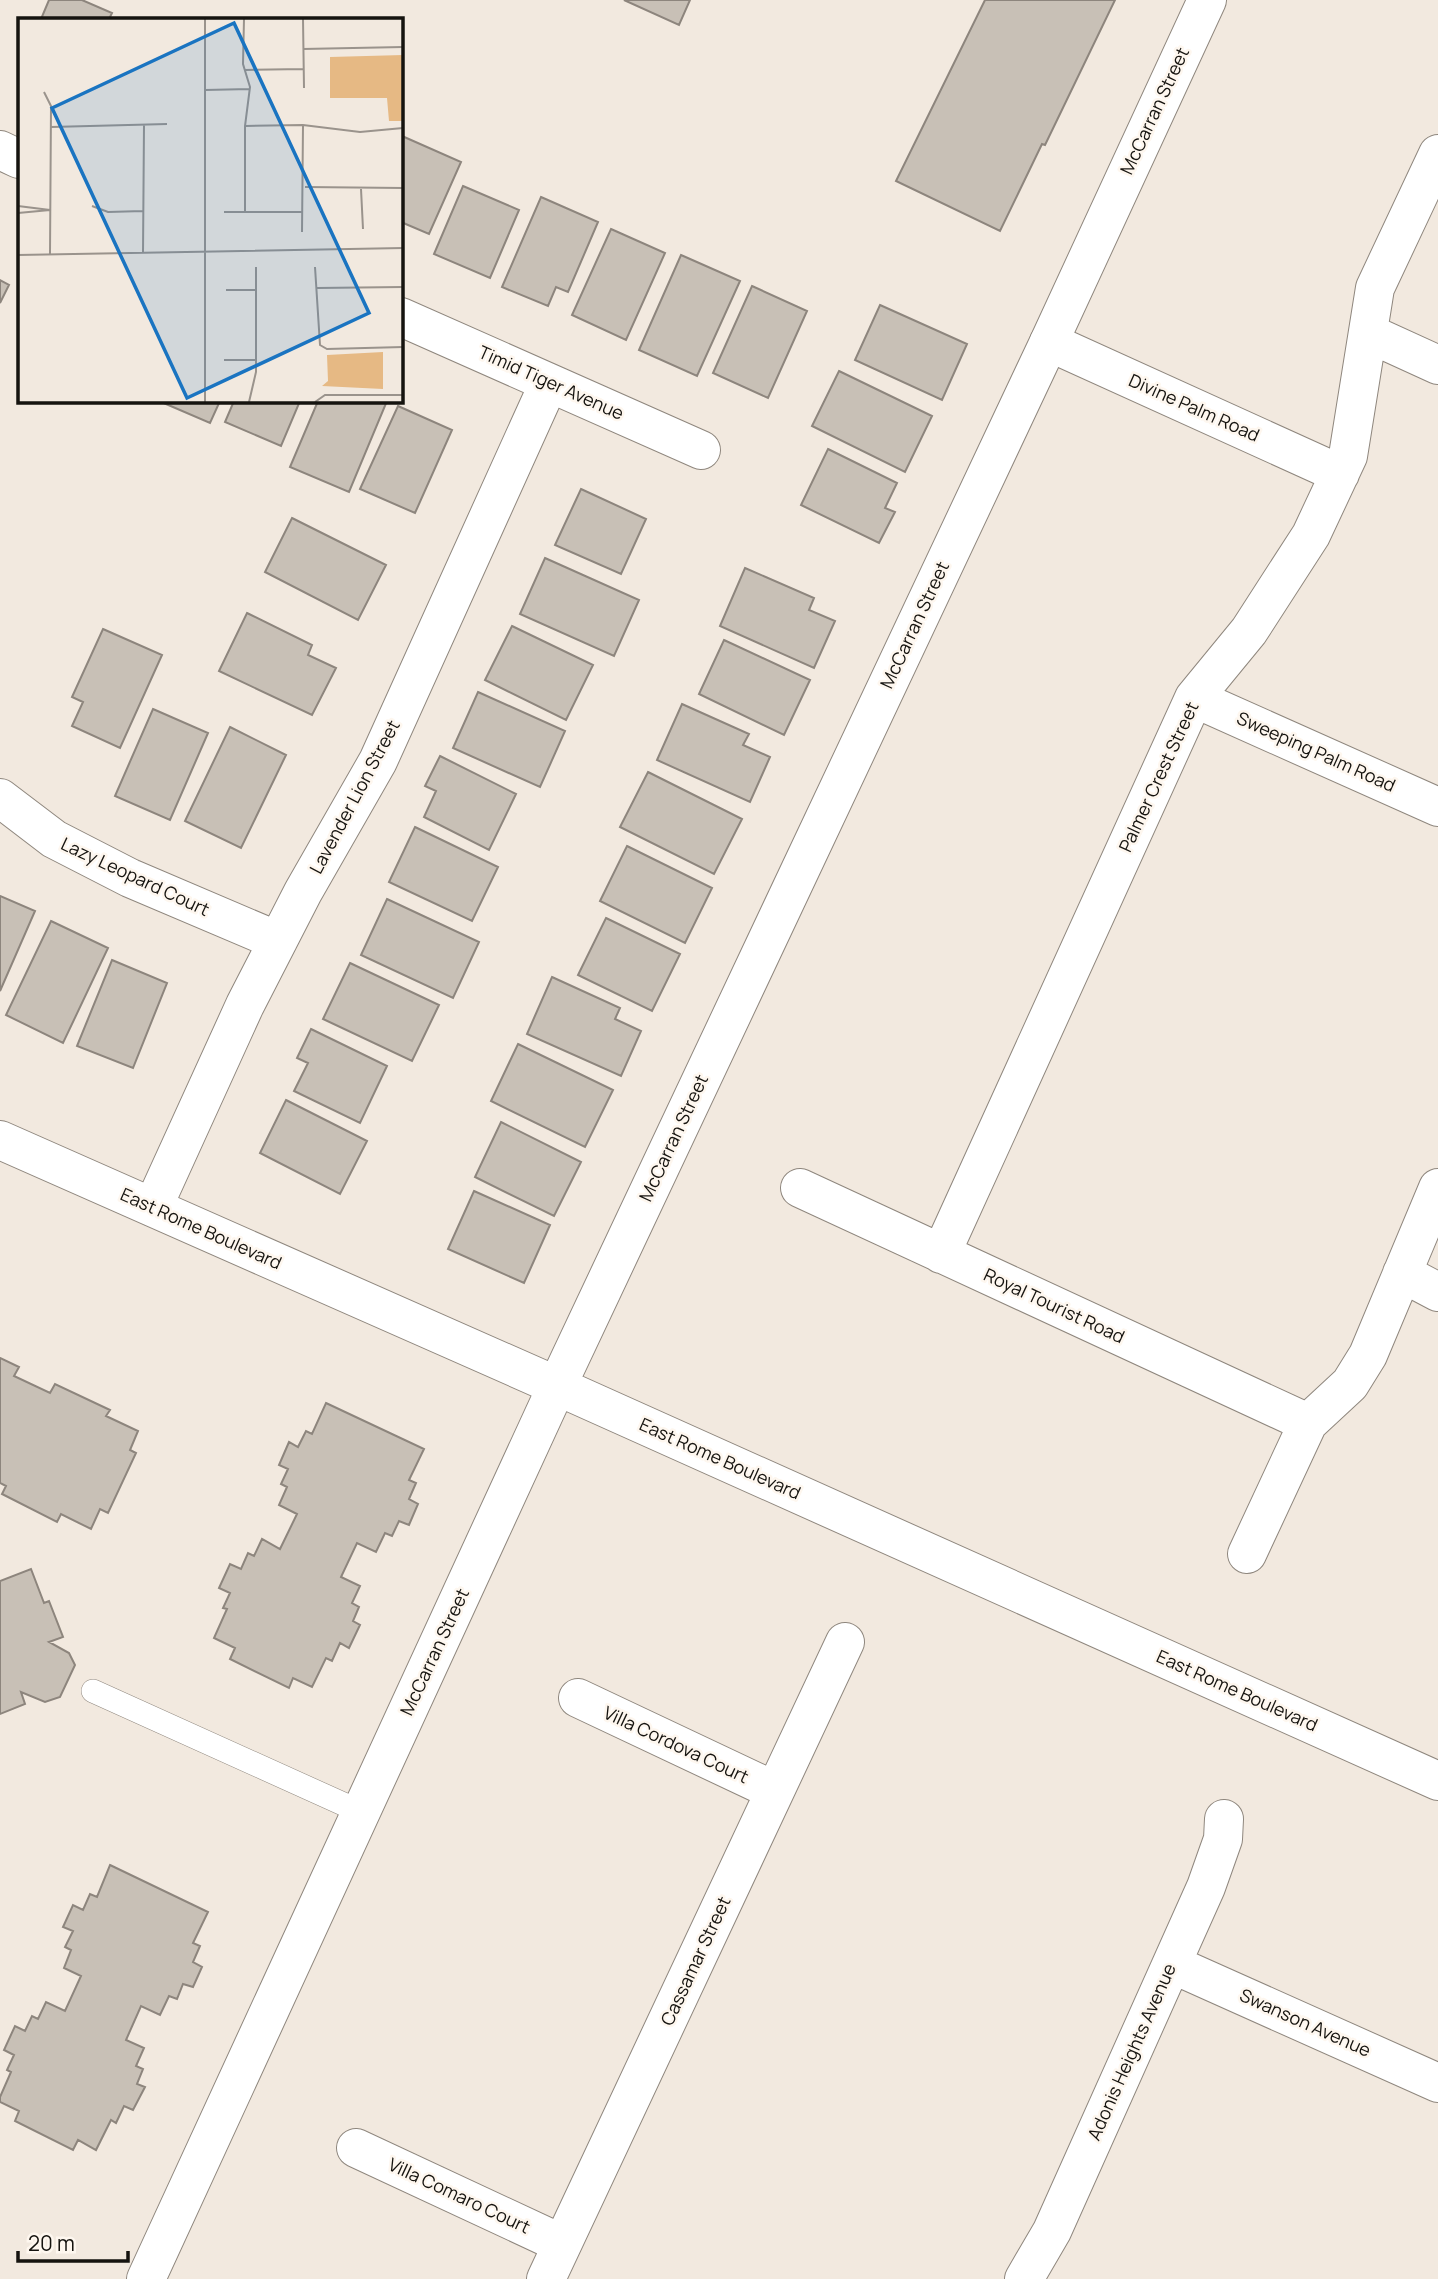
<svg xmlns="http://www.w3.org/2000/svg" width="1438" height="2279" viewBox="0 0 1438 2279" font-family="Manrope,sans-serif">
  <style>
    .building { fill: #c8c0b6; stroke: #8d857d; stroke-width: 2 }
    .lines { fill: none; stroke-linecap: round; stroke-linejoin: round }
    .service-casing { stroke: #8f877e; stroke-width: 24 }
    .minor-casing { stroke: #8f877e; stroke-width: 40 }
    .tertiary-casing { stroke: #8f877e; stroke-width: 40 }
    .service { stroke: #fff; stroke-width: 23 }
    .minor { stroke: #fff; stroke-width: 38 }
    .tertiary { stroke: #fff; stroke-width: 38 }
    .labels { text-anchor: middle; stroke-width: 5; stroke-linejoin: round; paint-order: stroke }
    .street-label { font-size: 18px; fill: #15130f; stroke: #fef7ef }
    .inset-road { fill: none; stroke: #9a938c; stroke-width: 2 }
    .view { fill: #1a74c1; fill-opacity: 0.15; stroke: #1a74c1; stroke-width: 3.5 }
    .inset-edge { fill: none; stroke: #15130f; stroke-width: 3.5 }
  </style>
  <rect width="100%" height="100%" fill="#f2e9df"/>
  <path class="building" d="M49 0H82L112 13 109 19H41Z
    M624 0H690L679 25Z
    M985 0H1115L1045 145 1042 144 1000 231 896 181Z
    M402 136 461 162 429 234 401 222Z
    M463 186 519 210 490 278 434 254Z
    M541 197 598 222 568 292 556 287 548 306 502 287Z
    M611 229 665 253 626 340 572 315Z
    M681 255 740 281 697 376 639 350Z
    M0 280 9 285 0 303Z
    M752 286 807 311 768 398 713 373Z
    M880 305 967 344 942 400 855 360Z
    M839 371 932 416 905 472 812 426Z
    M159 401H220L210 423Z
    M234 401H300L281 446 225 422Z
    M318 401H387L349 492 290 467Z
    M398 406 452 430 415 513 360 489Z
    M828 449 897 483 885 508 895 512 879 543 801 505Z
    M581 489 646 519 621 574 555 545Z
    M292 518 386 565 358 620 265 572Z
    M545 558 639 600 614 656 520 614Z
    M745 568 814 598 809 610 835 621 814 668 720 626Z
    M247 613 312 645 308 655 336 668 312 715 219 671Z
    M512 626 593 665 566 720 485 680Z
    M103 629 162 655 120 748 72 726 83 702 72 697Z
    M724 640 810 680 784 735 699 694Z
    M478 692 565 731 540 787 453 748Z
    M682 704 749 734 743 745 770 757 750 802 657 760Z
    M153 709 208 733 170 820 115 796Z
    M230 727 286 755 241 848 185 821Z
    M440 756 516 794 489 850 424 817 436 791 425 786Z
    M648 772 742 819 714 874 620 827Z
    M415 827 498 867 472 921 389 882Z
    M627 846 712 888 685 943 600 901Z
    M0 896 35 911 0 991Z
    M387 899 479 942 453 998 361 955Z
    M606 918 680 954 652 1011 578 975Z
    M51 921 108 948 63 1043 6 1015Z
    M112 960 167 983 133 1068 77 1046Z
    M350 963 439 1005 412 1061 323 1019Z
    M552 977 620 1008 615 1019 641 1031 621 1076 527 1034Z
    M311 1029 387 1066 360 1123 294 1091 308 1063 297 1058Z
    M518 1044 613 1090 585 1147 491 1101Z
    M286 1100 367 1141 340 1194 260 1153Z
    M501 1122 581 1162 554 1216 475 1177Z
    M474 1191 550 1225 524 1283 448 1249Z
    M0 1358 19 1367 14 1376 50 1393 55 1384 110 1410 106 1416 138 1431 130 1450 136 1453 108 1513 100 1509 91 1529 61 1514 57 1522 2 1494 6 1486 0 1483Z
    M326 1403 424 1449 409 1480 416 1483 409 1499 418 1504 409 1525 399 1521 392 1536 385 1533 376 1552 357 1543 341 1577 360 1586 352 1603 359 1607 353 1621 360 1625 349 1648 340 1643 332 1661 326 1658 312 1687 293 1678 289 1688 230 1659 235 1648 214 1638 227 1609 223 1608 230 1593 219 1588 230 1564 241 1569 248 1553 254 1556 262 1539 280 1549 297 1514 279 1505 287 1487 281 1484 288 1469 279 1465 289 1442 298 1447 306 1431 312 1434Z
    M31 1569 44 1603 49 1601 63 1637 49 1642 69 1653 75 1665 60 1697 45 1702 21 1692 25 1704 0 1714V1581Z
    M110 1865 208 1912 193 1943 200 1946 193 1962 202 1967 193 1987 183 1984 177 1999 169 1996 160 2015 141 2006 126 2040 144 2048 136 2066 143 2069 137 2084 145 2087 133 2110 124 2106 116 2123 111 2120 96 2150 78 2140 73 2150 15 2121 19 2111 0 2102V2097L11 2072 7 2070 14 2055 4 2050 15 2026 25 2031 32 2016 38 2019 46 2002 65 2011 81 1976 64 1968 71 1950 65 1947 73 1931 63 1927 73 1905 83 1910 90 1894 97 1897Z"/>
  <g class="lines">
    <defs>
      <path id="service" d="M93 1691 361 1812"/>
      <path id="minor" d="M0 150 19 159
        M401 317 701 450
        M1368 333 1438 365
        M1049 342 1340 474
        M1194 698 1438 807
        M0 798 54 839 130 878 278 941
        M800 1188 1308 1423
        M153 1207 245 1005 303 892 378 761 549 383
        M941 1254 1194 698 1249 631 1311 535 1348 456 1375 288 1438 154
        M1402 1273 1438 1292
        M1247 1554 1308 1423 1350 1384 1368 1355 1438 1188
        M578 1698 775 1791
        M1172 1964 1438 2083
        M356 2148 562 2244
        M546 2279 845 1642
        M1024 2279 1052 2231 1206 1887 1223 1839 1224 1819"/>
      <path id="tertiary" d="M0 1140 557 1386 1438 1781
        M146 2279 557 1386 1049 342 1207 0"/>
    </defs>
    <use href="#service" class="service-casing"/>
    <use href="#minor" class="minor-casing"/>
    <use href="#tertiary" class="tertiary-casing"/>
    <use href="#service" class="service"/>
    <use href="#minor" class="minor"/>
    <use href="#tertiary" class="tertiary"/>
  </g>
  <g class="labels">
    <g class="street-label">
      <text transform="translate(1155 111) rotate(-65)" y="6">McCarran Street</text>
      <text transform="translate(551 383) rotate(24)" y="6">Timid Tiger Avenue</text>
      <text transform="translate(1194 408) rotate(24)" y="6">Divine Palm Road</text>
      <text transform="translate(915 625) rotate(-65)" y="6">McCarran Street</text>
      <text transform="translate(1316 752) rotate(24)" y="6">Sweeping Palm Road</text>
      <text transform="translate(1159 777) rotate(-65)" y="6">Palmer Crest Street</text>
      <text transform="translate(355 797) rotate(-62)" y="6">Lavender Lion Street</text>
      <text transform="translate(135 877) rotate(25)" y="6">Lazy Leopard Court</text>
      <text transform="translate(674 1138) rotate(-65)" y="6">McCarran Street</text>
      <text transform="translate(201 1229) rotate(24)" y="6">East Rome Boulevard</text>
      <text transform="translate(1054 1306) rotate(25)" y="6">Royal Tourist Road</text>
      <text transform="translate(720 1459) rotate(24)" y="6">East Rome Boulevard</text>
      <text transform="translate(435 1652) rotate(-65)" y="6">McCarran Street</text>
      <text transform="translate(1237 1691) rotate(24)" y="6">East Rome Boulevard</text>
      <text transform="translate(676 1745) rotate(25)" y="6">Villa Cordova Court</text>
      <text transform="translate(696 1961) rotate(-65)" y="6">Cassamar Street</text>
      <text transform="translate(1305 2023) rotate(24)" y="6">Swanson Avenue</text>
      <text transform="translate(1132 2052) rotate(-66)" y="6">Adonis Heights Avenue</text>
      <text transform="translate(459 2196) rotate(25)" y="6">Villa Comaro Court</text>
    </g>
  </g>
  <g transform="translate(18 18)">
    <rect width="385" height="385" fill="#f2e9df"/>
    <path d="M385 37V103H371L369 80H312V39ZM365 334V371L304 368 310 363 309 337Z" fill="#e6b984"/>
    <path class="inset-road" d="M187 1V384M226 1 225 46 232 69 227 108V194M285 1 286 70M285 31 385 29M227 52 286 51M187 72 232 71M26 74 33 88 32 236M227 108 285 107 342 114 385 110M33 109 149 106M287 169 385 170M343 171 345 211M0 188 32 192M74 188 90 194 125 193M206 194H284M0 195 32 192M284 214 285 107M125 235 126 107M0 237 385 230M297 249 302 327 309 331 385 329M299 270 385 269M208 272H238M206 342H238M231 384 238 354V249M297 384 307 377H385"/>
    <path class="view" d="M216 5 351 295 169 380 34 90Z"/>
    <rect width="385" height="385" class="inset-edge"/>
  </g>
  <path d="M18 2251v10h110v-10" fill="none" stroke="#15130f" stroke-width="3.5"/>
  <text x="28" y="2251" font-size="21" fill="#15130f" stroke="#fef7ef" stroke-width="5" paint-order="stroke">20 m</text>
</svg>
